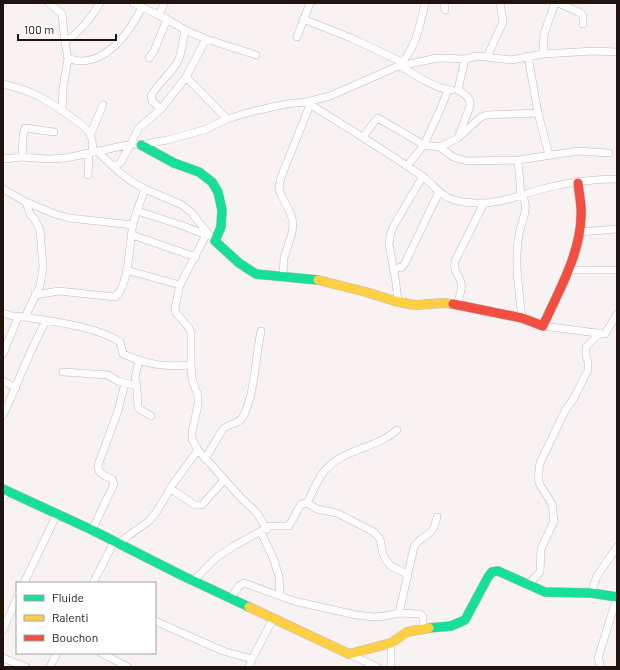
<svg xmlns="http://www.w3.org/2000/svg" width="620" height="670" viewBox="0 0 620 670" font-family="Barlow,sans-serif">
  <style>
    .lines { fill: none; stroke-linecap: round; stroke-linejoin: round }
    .street-casing { stroke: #c3bab8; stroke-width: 8 }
    .fast-casing { stroke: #c3bab8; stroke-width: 10 }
    .slow-casing { stroke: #c3bab8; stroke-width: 10 }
    .jam-casing { stroke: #c3bab8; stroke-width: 10 }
    .street { stroke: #fefdfd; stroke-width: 7 }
    .fast { stroke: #16e098; stroke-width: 9 }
    .slow { stroke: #ffcf43; stroke-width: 9 }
    .jam { stroke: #f24e42; stroke-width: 9 }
  </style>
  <rect width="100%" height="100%" fill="#f8f3f2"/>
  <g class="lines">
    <defs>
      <path id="street" d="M49 3 62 14 65 42 68 59 63 87 62 111
        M133 3 167 19 185 30 206 39 256 55
        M444 3 445 10
        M558 3 579 12 583 16V24
        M159 16 164 3
        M303 19 351 38 402 62
        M297 37 310 3
        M65 42C80 32 91 18 100 3
        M543 54 544 34 555 3
        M528 56 538 113 549 155
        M487 57 503 22 500 3
        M149 58 154 51 167 19
        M68 59C72 59 77 61 81 61 109 61 131 30 142 7
        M465 59 458 90C464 94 471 97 470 106L458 138 440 147 453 157 467 161 518 160 521 196C531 204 521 223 519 234 514 262 519 290 522 318
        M399 64C415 53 421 21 425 3
        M401 66C413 74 437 90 452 90
        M186 77 227 119
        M3 84C15 87 27 90 38 96 48 101 86 125 90 134 93 140 93 146 92 152
        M306 102C345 126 384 150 422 176 431 182 437 192 447 197 458 203 470 203 483 203 502 203 523 194 542 189 565 183 592 179 617 179
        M161 109 152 101 151 96C158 83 171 74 178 61 182 52 183 40 185 30
        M90 135 103 105
        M460 136 481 117 487 115 538 113
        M363 137 374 122 378 118 424 145 407 166
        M440 147 424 145 440 110 448 90
        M22 157 23 136 25 128 54 132
        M3 159 22 157 48 159 66 158 132 144 141 145 167 140 204 130 227 119 254 111 286 104 306 102 330 96 396 67 437 58 465 59 477 56 511 60 543 54 594 51 617 52
        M518 160 579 151 609 153
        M112 165H117L121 162 139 128 161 109 186 77 206 39
        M88 175 89 153
        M3 189 26 202 30 214 35 220 40 230 43 267 40 286 25 317 12 316 3 313
        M145 189 182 205 191 212 210 236 206 235 180 285
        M26 202 55 214 69 218 133 225
        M137 211 181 225 206 235
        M579 232 617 229
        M132 235 196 257
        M394 269 402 267 405 263 439 192
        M126 270 180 285 175 308 176 313 189 328 191 333V365L192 379 198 396V405L192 432V439L198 450 242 499 256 512 267 529
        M569 270H617
        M283 276 284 258 292 233 293 223 291 214 281 195 279 187 281 177 310 105
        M35 295 59 291 115 297C130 285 129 242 133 224 136 212 141 200 145 189 124 179 114 167 97 151
        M398 302 396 283 389 244 390 236 393 227 423 176
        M457 304C459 298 463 288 461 282 458 273 453 272 455 261L484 203
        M25 317C54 322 96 326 120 342L123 354C149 365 163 367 191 365
        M543 326 605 334 617 314
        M3 354 18 317
        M139 361 135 377 137 389 138 407 141 410 151 416
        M63 372 108 375 118 381 137 386
        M3 381 16 388
        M3 415C18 384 29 351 46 321
        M205 459 223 429C228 424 238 424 242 418 254 401 256 353 261 331
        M171 489 195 505H202L224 480
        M3 499 7 490
        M307 503 317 509 337 513 374 532 380 539 383 554 386 560 391 566 407 574
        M92 530 114 484 112 479C106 476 97 474 98 465L118 411 125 383
        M261 532 274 560 279 577 280 595
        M117 544 149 521 157 511 173 484 198 450
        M193 581 217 557 234 546 270 526H289L301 504 307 503C312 494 316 482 323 473 340 449 376 449 397 430
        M24 583 57 514
        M93 583 114 542
        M528 585 540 572 541 549 554 521 552 504 540 485 538 478 540 463 565 411 574 398 588 370V362L586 356V347L600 333
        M591 593 597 576 617 547
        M230 599 239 586 244 583 294 601 356 615 374 617 386 616 399 613 420 614 423 617V628
        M399 613 414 547C423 532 432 540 437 517
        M155 621 223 651 252 659
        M3 630 17 598
        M391 643V667
        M101 653 128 667
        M349 654 377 667
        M3 658 26 667
        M50 667 57 653
        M249 667 252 659 273 619
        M601 667 598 658 617 597"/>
      <path id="fast" d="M141 145 174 163 199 172 212 182 218 192 222 210 221 227 215 241 239 263 256 274 318 280
        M3 489 92 530 183 576 249 607
        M429 628 451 626 465 620 488 577 492 572 498 571 545 592 591 593 617 597"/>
      <path id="slow" d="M318 280 366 292 398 302 415 305 443 303 453 304
        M249 607 349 654 391 643 407 632 429 628"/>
      <path id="jam" d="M453 304 522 318 543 326C558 292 580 255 581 217 582 205 579 194 578 183"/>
    </defs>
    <use href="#street" class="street-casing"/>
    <use href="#fast" class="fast-casing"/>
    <use href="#slow" class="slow-casing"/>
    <use href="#jam" class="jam-casing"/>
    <use href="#street" class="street"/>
    <use href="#fast" class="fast"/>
    <use href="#slow" class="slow"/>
    <use href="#jam" class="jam"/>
  </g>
  <rect width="620" height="670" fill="none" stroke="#201410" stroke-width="8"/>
  <rect x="16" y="582" width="140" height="72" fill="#ffffff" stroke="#a6a19f"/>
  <rect x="24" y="595" width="20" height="6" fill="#16e098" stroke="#a6a19f"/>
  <text x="52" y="602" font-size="12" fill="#201410">Fluide</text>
  <rect x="24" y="615" width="20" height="6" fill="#ffcf43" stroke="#a6a19f"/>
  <text x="52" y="622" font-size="12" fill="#201410">Ralenti</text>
  <rect x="24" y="635" width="20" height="6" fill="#f24e42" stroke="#a6a19f"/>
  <text x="52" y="642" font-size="12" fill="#201410">Bouchon</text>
  <path d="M18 34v6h98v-6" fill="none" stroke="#201410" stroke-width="2"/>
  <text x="24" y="34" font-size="12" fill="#201410" stroke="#ffffff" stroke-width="3" paint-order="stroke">100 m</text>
</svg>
